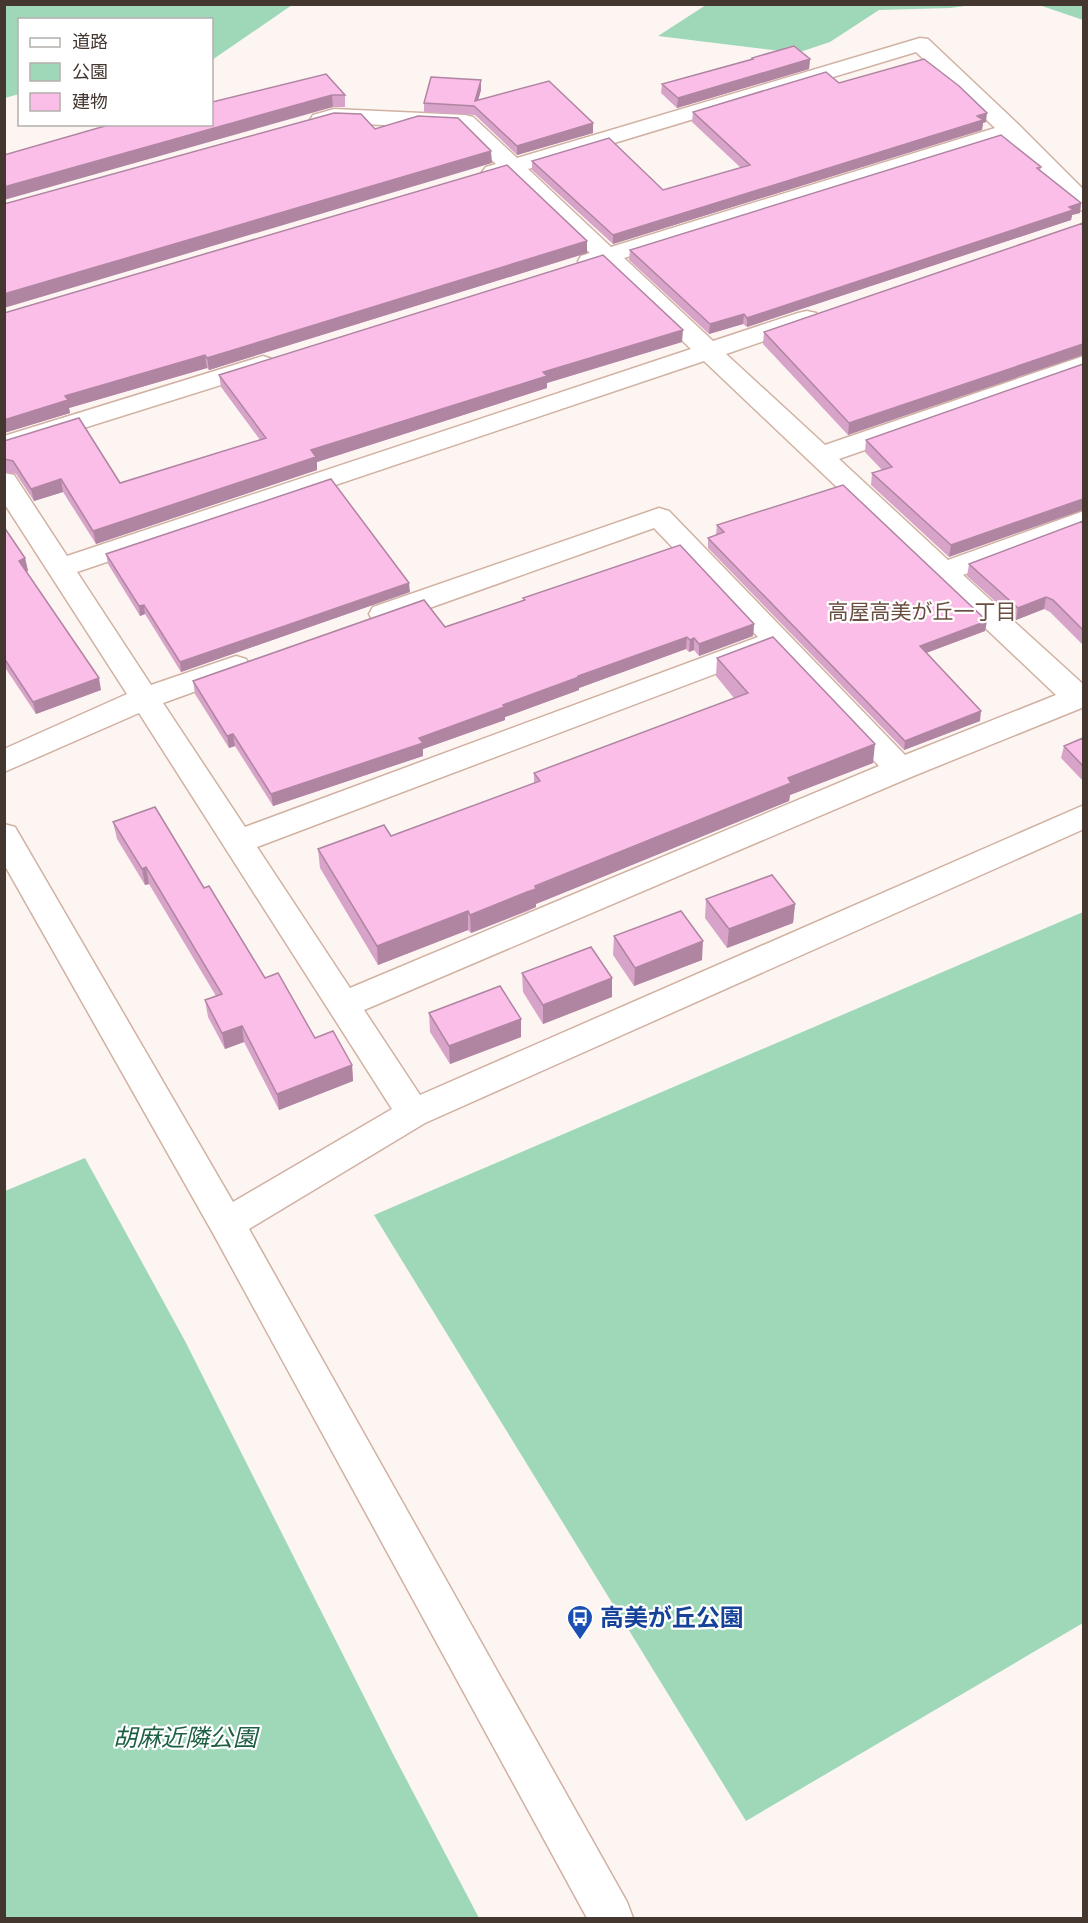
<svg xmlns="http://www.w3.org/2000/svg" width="1088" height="1923" viewBox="0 0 1088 1923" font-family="'Roboto Serif','Noto Sans JP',serif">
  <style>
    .green { fill: #9ed8b9 }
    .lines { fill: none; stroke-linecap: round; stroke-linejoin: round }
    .minor-casing { stroke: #d1b1a2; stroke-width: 3 }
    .minor { fill: #fff; fill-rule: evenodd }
    .wall { fill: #d8a3c8 }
    .shaded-wall { fill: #b085a2 }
    .building { fill: #fbbee8; stroke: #b085a2; stroke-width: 1.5 }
    .labels { text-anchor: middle; stroke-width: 4.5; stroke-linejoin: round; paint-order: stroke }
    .neighbourhood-label { font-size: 21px; fill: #6a4e41; stroke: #fff }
    .near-transit-label { font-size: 24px; font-weight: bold; fill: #164399; stroke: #fff; text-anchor: start }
    .near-park-label { font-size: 24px; font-style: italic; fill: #1d6043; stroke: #fff }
  </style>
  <rect width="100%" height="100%" fill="#fcf5f2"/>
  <path class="green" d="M5 4H292V5L212 60V20H20L19 94 5 98Z
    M706 5H972L950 8 879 10 830 42 797 53 658 36Z
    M1039 5H1083V20Z
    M1083 912V1623L746 1821 374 1215Z
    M85 1158 185 1341 393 1754 479 1918H5V1191Z"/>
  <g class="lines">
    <defs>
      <path id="minor" d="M920 38 928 39 1019 125 1084 190V211L1076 209 1007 139 624 258 713 341 798 313 807 311 816 313 819 318 816 323 726 354 825 445 1084 356V373L839 459 948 560 1084 511V529L963 575 1084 685V707L911 777 364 1010 420 1095 1084 805V829L425 1123 249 1229 627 1902 633 1918H587L214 1235 4 864V824L15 827 233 1202 392 1109 139 713 4 772V749L127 694 4 503V473L14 475 67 556 691 349 603 265 590 268 581 266 578 261 581 256 590 253 508 175 494 179 486 177 482 172 486 167 496 164 459 128 335 123 321 127 313 125 310 120 313 115 334 109 465 115 473 117 517 158ZM916 52 995 128 611 247 528 169ZM704 361 1056 695 905 755 669 511 659 508 373 607 369 614 373 621 383 623 393 621 654 528 758 637 245 827 163 703 246 673 251 666 246 659 236 656 151 685 77 572ZM770 651 879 766 350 988 257 847 768 654Z
        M263 356 272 359 276 364 272 369 4 453V436Z"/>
    </defs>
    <use href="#minor" class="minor-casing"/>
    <use href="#minor" class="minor"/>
  </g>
  <path class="wall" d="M752 58 810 59 809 69 677 108 661 93 662 84 752 59Z
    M326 74 345 95V107H333L212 124Z
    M839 83 986 122 983 123 982 130 613 244 532 170V161L663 190 741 168 692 122 693 112Z
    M481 90 478 100 593 123V133L517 155 475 115 424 112V103Z
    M1041 167 1040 171 1081 203 1080 213 1072 215 1071 220 747 327 743 324 709 334 629 260 630 250Z
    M1083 223 848 435 763 344 764 332Z
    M587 241V253L209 370 207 368 69 408 70 413 4 433V313Z
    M682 342 547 383V388L317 462V470L96 544 63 492 34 501 16 474 4 472V441L120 483 260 440 221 387 219 375Z
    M1083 364 949 557 871 485 872 473 882 470 865 452 866 440Z
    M1083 521V645L1050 612 1044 609 1016 620 967 576 969 564Z
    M717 525 987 621 985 631 926 653 980 721 904 750 708 548V538L716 535Z
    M4 527 25 558 28 571 26 572 101 690 36 714 4 666Z
    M106 554 410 592 181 672 145 614 140 616 108 564Z
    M523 598 754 624 753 636 699 656 694 650 689 652 686 649 579 688V690L505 717V720L423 749V756L273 806 235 746 229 748 195 694 193 681 445 627 523 600Z
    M717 658 873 763 790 795 789 801 536 904V907L528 911 471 933 468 930 378 965 320 868 318 849 391 836 534 783V773L734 698 716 676Z
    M1083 738V781L1061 758 1064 746Z
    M113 822 204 888 265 978 315 1038 352 1065 353 1081 279 1110 244 1042 225 1049 208 1017 205 1000 216 996 149 884 145 885 117 839Z
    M706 899 795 904 793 923 727 948 705 918Z
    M614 936 702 960 634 986 613 955Z
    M522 973 612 997 543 1024 523 992Z
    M429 1013 521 1019V1037L450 1064 430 1032Z"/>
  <path class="shaded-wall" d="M810 59 809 69 677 108 678 98Z
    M481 80V90L476 108 475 101Z
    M332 95 333 107 4 200V187Z
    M987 113 986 122 983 123 982 130 613 244V235Z
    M593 123V133L517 155V146Z
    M491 151 492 163 4 308V294Z
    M1081 203 1080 213 1072 215 1071 220 747 327V318Z
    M587 241V253L209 370 207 358Z
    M744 314 743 324 709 334 710 324Z
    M683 330 682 342 547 383V388L317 462V470L96 544 93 531 311 450 543 372Z
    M1083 344V355L848 435 849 423Z
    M205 355 207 368 69 408 70 413 4 433V420L65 396Z
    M61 479 63 492 34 501 31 489Z
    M1083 499V510L949 557 951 545Z
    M25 558 28 571 21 573 19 561Z
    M409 583 410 592 181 672 180 662Z
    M1046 597 1044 609 1016 620 1018 608Z
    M144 605 145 614 140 616 139 606Z
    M987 621 985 631 918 656 920 646Z
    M754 624 753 636 699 656V644Z
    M687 637 686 649 579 688V690L505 717V720L423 749V756L273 806 271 794 419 738 578 676Z
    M694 638V650L689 652 690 640Z
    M99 678 101 690 36 714 33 702Z
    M981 711 980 721 904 750 905 741Z
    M233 734 235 746 229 748 227 736Z
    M875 744 873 763 790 795 789 801 536 904V907L471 933 470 915 788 778Z
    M146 867 149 884 145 885 142 869Z
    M795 904 793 923 727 948 729 929Z
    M468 911V930L378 965 377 946Z
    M703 941 702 960 634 986 635 968Z
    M612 978V997L543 1024V1005Z
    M521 1019V1037L450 1064 449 1046Z
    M242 1026 244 1042 225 1049 222 1033Z
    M352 1065 353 1081 279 1110 277 1094Z"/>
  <path class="building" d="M794 46 810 59 678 98 662 84 753 59 752 58Z
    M924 59 959 86 987 113 977 116 983 120 613 235 532 161 609 138 663 190 750 165 693 112 826 72 839 83Z
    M326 74 345 95H332L4 187V155L112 124H212V102Z
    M431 77 481 80 475 101 549 81 593 123 517 146 474 106 424 103Z
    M334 113 361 114 375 129 418 116 458 118 491 151 4 294V204Z
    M1001 135 1041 167 1037 168 1081 203 1069 207 1073 210 747 318 744 314 710 324 630 250Z
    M507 165 587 241 207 358 205 355 65 396 68 400 4 420V313Z
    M1083 223V344L849 423 764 332Z
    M603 255 683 330 543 372 547 376 311 450 316 457 93 531 61 479 31 489 13 461 4 459V441L79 418 120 483 266 438 219 375Z
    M1083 364V499L951 545 872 473 892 467 866 440Z
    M331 479 409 583 180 662 144 605 139 606 106 554Z
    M843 485 987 621 920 646 981 711 905 741 708 538 724 532 717 525Z
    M1083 521V630L1053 600 1046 597 1018 608 969 564Z
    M4 527 25 558 19 561 99 678 33 702 4 658Z
    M680 545 754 624 699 644 694 638 690 640 687 637 578 676 579 677 503 705 504 707 419 738 423 743 271 794 233 734 227 736 193 681 424 600 445 627 525 600 523 598Z
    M773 637 875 744 788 778 791 783 535 886 536 889 527 892 470 915 468 911 377 946 318 849 384 825 391 836 540 781 534 773 748 693 717 658Z
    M1083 738V766L1064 746Z
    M155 807 204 888 209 886 265 978 278 973 315 1038 333 1031 352 1065 277 1094 242 1026 222 1033 205 1000 222 994 146 867 142 869 113 822Z
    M772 875 795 904 729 929 706 899Z
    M681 911 703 941 635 968 614 936Z
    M591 947 612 978 543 1005 522 973Z
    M500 986 521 1019 449 1046 429 1013Z"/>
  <defs>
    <symbol id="bus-pin" viewBox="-11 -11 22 30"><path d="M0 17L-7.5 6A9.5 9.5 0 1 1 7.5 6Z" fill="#1a4fb4" stroke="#fff"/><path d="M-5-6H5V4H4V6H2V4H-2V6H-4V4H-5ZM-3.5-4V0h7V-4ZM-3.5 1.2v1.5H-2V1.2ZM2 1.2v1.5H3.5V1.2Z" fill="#fff"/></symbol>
  </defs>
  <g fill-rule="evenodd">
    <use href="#bus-pin" x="565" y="1603" width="30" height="40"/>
  </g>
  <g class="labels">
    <g class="neighbourhood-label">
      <text x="922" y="619">高屋高美が丘一丁目</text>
    </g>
    <g class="near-transit-label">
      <text x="600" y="1626">高美が丘公園</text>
    </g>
    <g class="near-park-label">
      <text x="185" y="1746">胡麻近隣公園</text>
    </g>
  </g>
  <rect width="1088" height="1923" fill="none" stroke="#443730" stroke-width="12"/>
  <rect x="18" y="18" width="195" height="108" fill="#ffffff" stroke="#b4afac" stroke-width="1.5"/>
  <rect x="30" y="38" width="30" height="9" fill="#ffffff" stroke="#b4afac" stroke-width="1.5"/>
  <text x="72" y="48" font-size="18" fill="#443730">道路</text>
  <rect x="30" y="63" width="30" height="18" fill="#9ed8b9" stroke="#b4afac" stroke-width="1.5"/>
  <text x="72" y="78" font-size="18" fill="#443730">公園</text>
  <rect x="30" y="93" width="30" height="18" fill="#fbbee8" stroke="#b4afac" stroke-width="1.5"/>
  <text x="72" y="108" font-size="18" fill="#443730">建物</text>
</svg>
